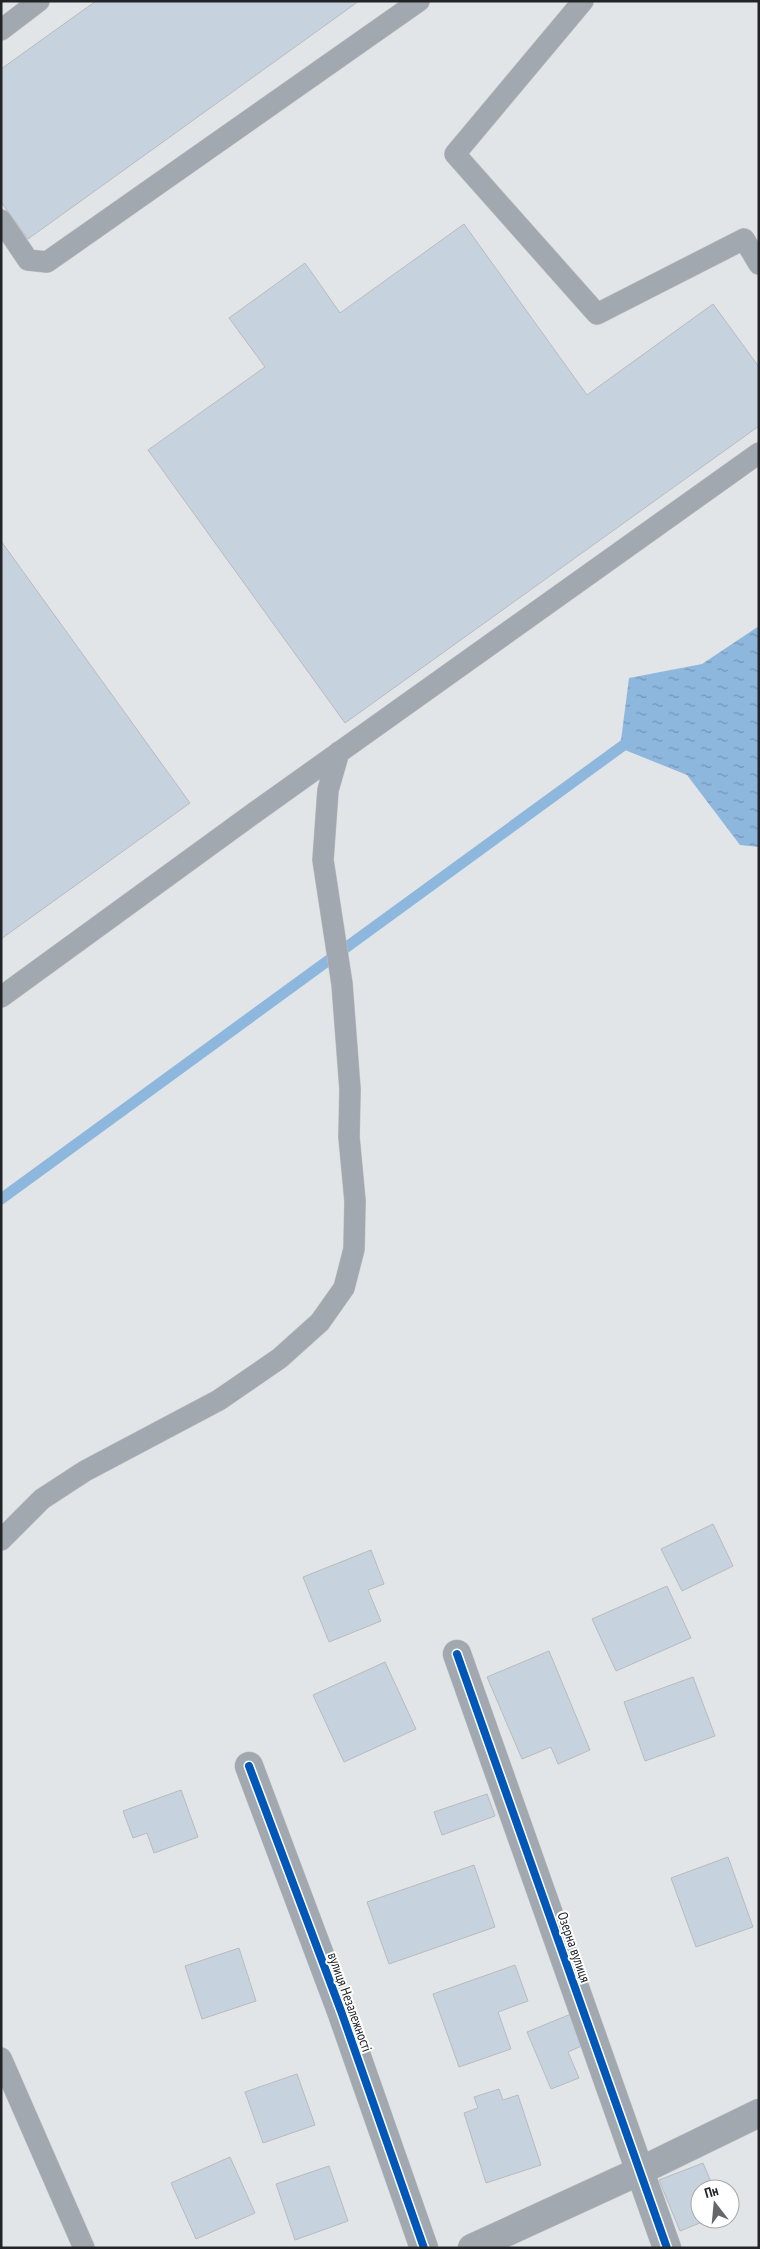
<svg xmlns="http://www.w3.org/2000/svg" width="760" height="2249" viewBox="0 0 760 2249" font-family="'PT Sans Narrow',sans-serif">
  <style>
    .water { fill: url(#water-ripples) }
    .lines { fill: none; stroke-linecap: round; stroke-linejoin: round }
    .stream { stroke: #8eb7de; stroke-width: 11 }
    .building { fill: #c6d3df; stroke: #b9bbbd }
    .lane-casing { stroke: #c0c2c4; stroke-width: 22 }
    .street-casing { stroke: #c0c2c4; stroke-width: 29 }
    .lane { stroke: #a1a8af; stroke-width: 21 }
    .street { stroke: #a1a8af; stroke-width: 28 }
    .cycleway-casing { stroke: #fff; stroke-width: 11 }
    .cycleway { stroke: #0057b8; stroke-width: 8 }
    .labels { text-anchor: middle; stroke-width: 4; stroke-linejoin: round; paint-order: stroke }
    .street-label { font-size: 14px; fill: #222427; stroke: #fff }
  </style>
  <defs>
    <pattern id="water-ripples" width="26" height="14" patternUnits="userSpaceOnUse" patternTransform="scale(1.25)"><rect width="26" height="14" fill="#8eb7de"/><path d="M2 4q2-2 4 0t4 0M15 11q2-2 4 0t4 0" fill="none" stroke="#7495b4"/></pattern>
  </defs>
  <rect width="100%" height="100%" fill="#e2e5e8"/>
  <path class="water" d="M759 626V847L740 845 687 775 620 748 629 678 702 664Z"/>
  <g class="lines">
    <path class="stream" d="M1 1199 632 739"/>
  </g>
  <path class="building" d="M96 1H359L28 239 1 202V69Z
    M464 224 587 395 713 304 759 367V426L345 723 148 450 265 367 229 318 305 263 340 313Z
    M1 541 190 803 1 939Z
    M713 1524 733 1566 682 1591 661 1549Z
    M371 1550 384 1584 368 1590 381 1621 329 1642 303 1577Z
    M667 1586 691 1638 616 1671 592 1619Z
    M549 1651 590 1750 558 1764 551 1747 522 1759 487 1677Z
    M385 1662 416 1729 344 1762 313 1695Z
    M693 1677 715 1736 645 1761 624 1702Z
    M181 1790 198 1837 154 1853 147 1833 133 1838 123 1811Z
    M487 1794 495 1816 442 1835 434 1812Z
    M728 1857 753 1927 696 1947 671 1878Z
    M474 1865 495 1927 389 1964 367 1902Z
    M239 1948 256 2001 202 2019 185 1966Z
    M515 1965 528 2001 498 2012 511 2049 459 2067 433 1994Z
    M571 2014 584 2045 568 2052 579 2078 551 2089 527 2032Z
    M297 2074 315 2125 263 2143 245 2092Z
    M499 2089 503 2100 518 2095 541 2165 486 2183 464 2113 478 2108 474 2097Z
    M230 2157 255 2213 196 2239 171 2183Z
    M703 2163 714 2189H700V2219H710L680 2231 659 2180Z
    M329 2166 348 2221 295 2240 276 2184Z"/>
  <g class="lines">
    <defs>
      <path id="lane" d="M583 1 455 154 597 314 744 239 759 264
        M1 30 39 1
        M1 220 28 260 47 262 419 1
        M1 997 254 813 759 453
        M1 1540 42 1499 85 1471 219 1400 280 1358 320 1322 344 1288 354 1249 355 1201 349 1137 350 1089 342 984 323 860 328 790 339 752
        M1 2058 84 2248"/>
      <path id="street" d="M457 1654 667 2248
        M249 1766 341 2011 424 2248
        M472 2248 640 2171 759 2113"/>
    </defs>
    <use href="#lane" class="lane-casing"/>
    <use href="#street" class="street-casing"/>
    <use href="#lane" class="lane"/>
    <use href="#street" class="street"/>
    <defs>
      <path id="cycleway" d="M457 1654 667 2248
        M249 1766 341 2011 424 2248"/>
    </defs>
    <use href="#cycleway" class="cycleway-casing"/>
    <use href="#cycleway" class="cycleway"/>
  </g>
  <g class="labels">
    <g class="street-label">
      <text transform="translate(574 1947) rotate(71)" y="5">Озерна вулиця</text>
      <text transform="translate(350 2002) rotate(70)" y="5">вулиця Незалежності</text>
    </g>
  </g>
  <rect width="760" height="2249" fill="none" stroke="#222427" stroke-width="5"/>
  <g transform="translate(715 2204) rotate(344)"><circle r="24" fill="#ffffff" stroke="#a7a7a9"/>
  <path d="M0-4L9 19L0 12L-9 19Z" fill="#65686b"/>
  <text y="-8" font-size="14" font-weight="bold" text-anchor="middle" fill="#222427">Пн</text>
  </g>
</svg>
